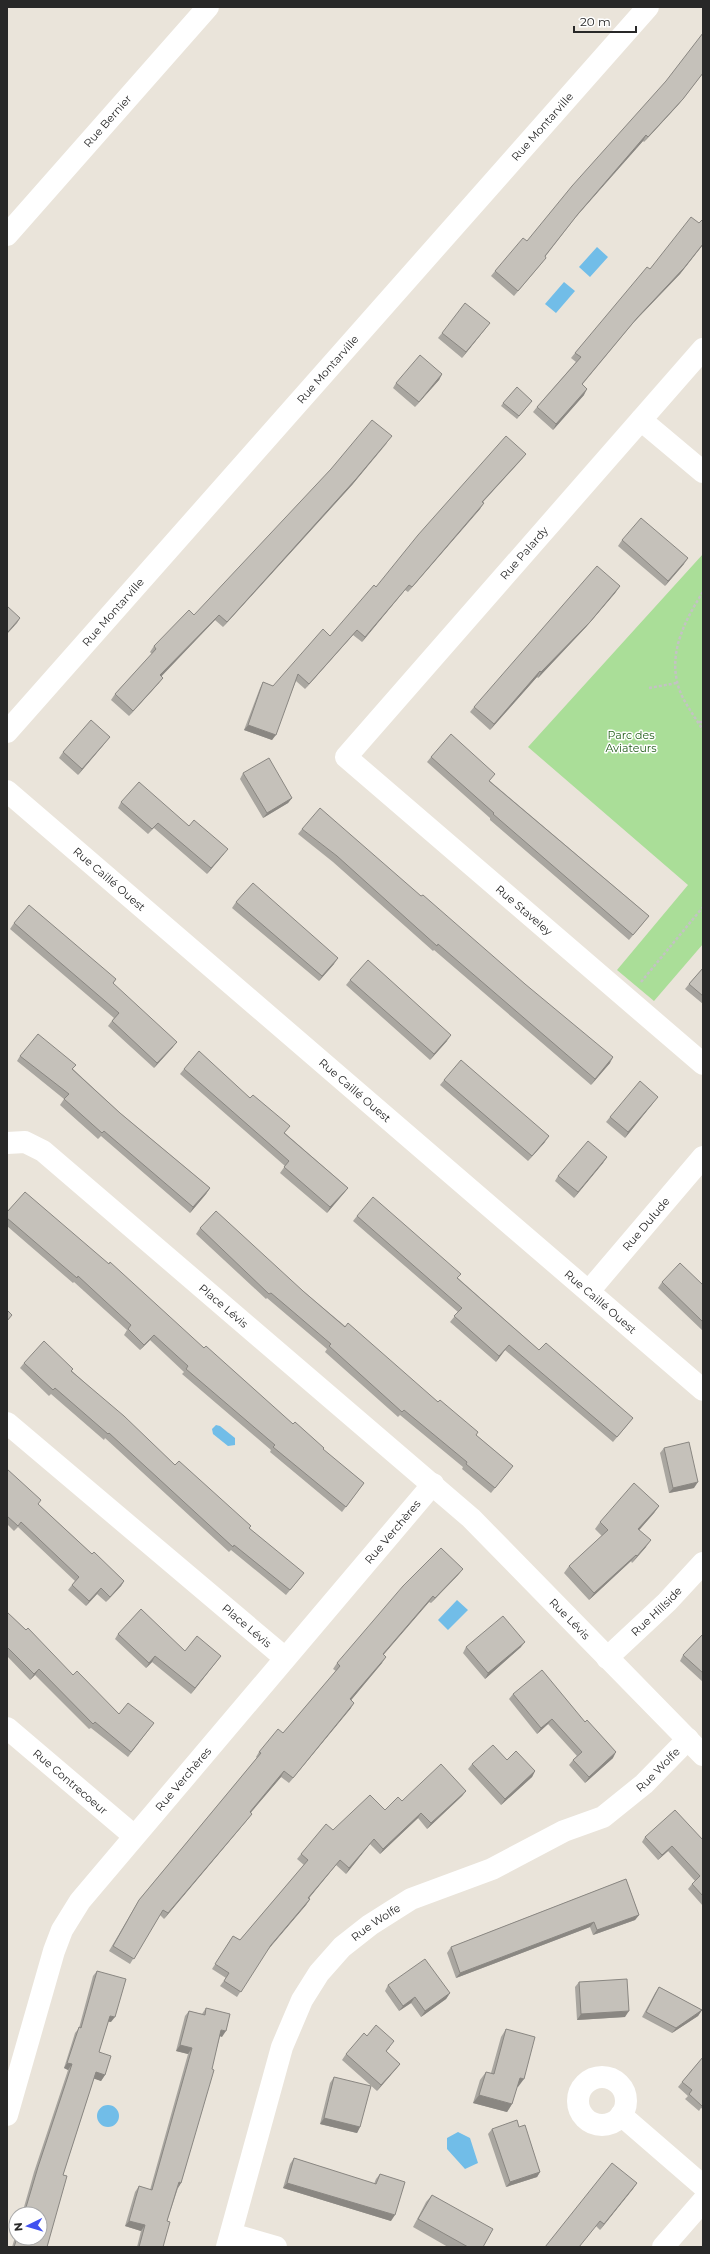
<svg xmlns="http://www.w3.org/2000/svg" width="710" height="2254" viewBox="0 0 710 2254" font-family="Montserrat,sans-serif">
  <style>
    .green { fill: #aade98 }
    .water { fill: #71bde8 }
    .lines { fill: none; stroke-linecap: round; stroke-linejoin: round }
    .path { stroke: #c3c3c3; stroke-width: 2.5; stroke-dasharray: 3 2; stroke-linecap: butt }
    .street { stroke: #fff; stroke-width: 22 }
    .secondary { stroke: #fff; stroke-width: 22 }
    .wall { fill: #a9a6a0 }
    .shaded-wall { fill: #8a8782 }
    .building { fill: #c5c1ba; stroke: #8a8782 }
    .labels { text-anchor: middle; stroke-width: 3; stroke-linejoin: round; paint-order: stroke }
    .street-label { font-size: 11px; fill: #282828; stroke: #fff }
    .park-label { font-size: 11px; fill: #25601d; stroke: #fff }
  </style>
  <rect width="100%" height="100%" fill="#eae4da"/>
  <path class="green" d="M703 554V944L654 1001 617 970 688 885 528 747Z"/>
  <path class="water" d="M597 247 608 257 590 277 579 267Z
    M564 282 575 291 556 313 545 304Z
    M216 1425 220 1426 235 1438V1445L228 1446 213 1434 212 1429Z
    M457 1600 468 1610 448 1630 438 1620Z
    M97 2116a11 11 0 1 1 22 0a11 11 0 1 1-22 0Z
    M458 2132 470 2138 478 2163 465 2169 447 2149V2138Z"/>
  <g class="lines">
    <path class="path" d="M703 592C683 623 665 659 682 696 688 708 696 719 703 730
      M649 688 677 683
      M699 722H703
      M641 982 703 907"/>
    <g class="street">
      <path id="s1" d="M7 235 208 7"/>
      <path id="s2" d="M703 349 346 757 703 1064"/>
      <path d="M641 420 703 472"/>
      <path id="s3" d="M7 791 703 1390"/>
      <path id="s4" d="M7 1143 25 1142 43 1151 471 1518 703 1755"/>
      <path id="s5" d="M589 1291 703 1157"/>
      <path id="s6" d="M7 1423 285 1658"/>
      <path id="s7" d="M607 1658 667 1602 703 1563"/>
      <path id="s8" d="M7 1728 133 1835"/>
      <circle cx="602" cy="2101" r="24"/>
      <path id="s9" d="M7 2115 54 1951 62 1930 80 1901 433 1484"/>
      <path d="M621 2115 703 2186"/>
      <path d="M231 2234 276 2247"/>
      <path id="s10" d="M227 2247 282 2047 302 2000 319 1973 342 1947 370 1925 411 1899 492 1869 564 1831 603 1817 644 1784 688 1739"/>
      <path d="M663 2247 703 2201"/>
    </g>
    <path class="secondary" id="s11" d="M7 732 648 7"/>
  </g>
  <path class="wall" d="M679 104 644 142 643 141 574 219 545 257 542 263 514 296 491 276 495 271 527 241Z
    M703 219V245L680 274 633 323 582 385 584 395 553 430 533 412 537 407 576 362 571 358 575 353 650 269Z
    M486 328 462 358 438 338 442 333Z
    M442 374 439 380 415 407 393 388 396 383Z
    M532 401 517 419 501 406 503 403Z
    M388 442 352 485 223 627 215 620 161 676 159 683 129 716 111 700 115 694 152 654 150 652 154 646 194 615Z
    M522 459 483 502 480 509 408 592 405 590 362 642 353 635 305 689 296 681 272 740 244 730 260 688 263 682 273 686 330 636 376 587Z
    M622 540 684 564 665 586 618 546Z
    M616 592 586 627 538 678 537 677 490 730 470 712 474 707Z
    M106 742 78 775 59 758 63 752Z
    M431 757 490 781 649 916 645 921 629 940 490 820V818L427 762Z
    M243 773 292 798 288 803 263 818 240 779Z
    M121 802 189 826 224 854 207 874 154 828 148 834 118 808Z
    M302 829 610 1063 591 1085 434 950 433 951 333 862 298 834Z
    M236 902 334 964 319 981 232 908Z
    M14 923 116 979 113 983 173 1047 154 1068 108 1026 114 1018 10 929Z
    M703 968V1004L685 989 689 984Z
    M350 980 447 1041 430 1060 346 985Z
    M20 1056 73 1069 120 1113 210 1188 206 1194 190 1213 101 1136 98 1139 60 1105 64 1099 17 1061Z
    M184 1069 285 1133 348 1188 344 1193 327 1213 280 1173 285 1166 180 1074Z
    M444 1080 545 1142 528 1161 440 1085Z
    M654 1102 625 1138 606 1122 610 1117Z
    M607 1157 603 1163 574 1198 555 1181 558 1176Z
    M7 1212 204 1348 323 1450 364 1483 342 1512 270 1452 271 1450 182 1374 184 1372 150 1340 140 1350 124 1335 127 1330 74 1282 73 1283 7 1226Z
    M357 1216 458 1278 539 1350 633 1418 629 1423 613 1442 505 1350 496 1362 450 1322 458 1312 353 1221Z
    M200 1228 303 1291 513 1466 491 1493 462 1469 463 1467 400 1415 398 1417 325 1352 327 1349 267 1298 266 1299 196 1234Z
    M662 1282 703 1285V1331L658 1288Z
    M24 1363 72 1371 175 1465 251 1526 249 1528 300 1578 286 1595 231 1550 229 1552 105 1438 104 1440 51 1394 49 1396 20 1368Z
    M664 1448 694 1488 669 1493 660 1453Z
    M7 1469 38 1504 92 1554 124 1581 121 1586 106 1602 97 1594 86 1606 68 1590 75 1581 18 1527 14 1531 7 1524Z
    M659 1506 654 1513 639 1530 646 1547 632 1563 631 1561 589 1600 564 1573 569 1566 602 1536 595 1529 600 1522Z
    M459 1574 431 1603 429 1602 383 1655 382 1663 351 1700V1708L289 1783 281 1777 251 1812 252 1814 248 1819 164 1919 160 1915 130 1964 109 1951 139 1900 257 1758 256 1757 259 1752 283 1733 336 1671 333 1669 337 1663Z
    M7 1612 73 1675 119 1714 154 1723 128 1757 91 1728 89 1729 35 1675 30 1680 7 1656Z
    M118 1634 185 1651 221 1656 191 1694 152 1662 146 1668 115 1639Z
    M703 1634V1682L680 1661 683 1655Z
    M466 1647H521L485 1679 463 1653Z
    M513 1694 585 1722 613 1758 585 1783 569 1765 573 1760 577 1756 548 1724 537 1734 509 1699Z
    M472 1764 535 1771 532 1777 501 1805 468 1769Z
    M466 1791 462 1796 427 1829 418 1818 380 1854 370 1844 346 1874 336 1865 309 1898 310 1899 306 1905 268 1949 237 1997 220 1986 226 1978 212 1969 233 1936 240 1940 304 1865 297 1859 301 1854 333 1830 385 1810 402 1801Z
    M645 1837 703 1840V1906L688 1889 692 1884 695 1881 668 1851 658 1860 642 1842Z
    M626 1879 639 1915 635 1920 593 1935 590 1927 456 1978 447 1953 451 1947Z
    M97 1971 111 2022H108L99 2052 105 2075 101 2081 94 2078 63 2175 47 2247H12L16 2234V2238H40V2214H22L34 2172 68 2070 64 2068 75 2033 79 2028 93 1976Z
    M579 1982 625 2017 577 2020 575 1987Z
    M388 1985 450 1993 446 1999 421 2017 411 2003 399 2011 385 1991Z
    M659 1987 702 2010 698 2016 672 2033 642 2017 655 1993Z
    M206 2008 222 2037 220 2036 181 2183 178 2188 167 2221 163 2247H137L141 2231 125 2226 135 2192 139 2186 150 2190 188 2054 176 2051 185 2016 189 2011 202 2014Z
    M506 2029 518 2087H517L512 2104 507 2112 473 2103 480 2080 486 2072 491 2073 501 2037Z
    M367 2036 390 2047 386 2052 400 2064 396 2069 377 2091 342 2060 346 2054Z
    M703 2057V2109L701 2108 699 2111 685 2099 688 2096 678 2087 682 2082Z
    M334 2077 360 2127 357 2133 320 2124 330 2083Z
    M519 2127 540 2172 537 2177 506 2187 488 2134 492 2129Z
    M294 2158 374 2184 376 2179 380 2174 391 2221 283 2188 290 2164Z
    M637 2183 600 2230 596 2226 545 2247Z
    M432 2195 483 2247H448L413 2227 426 2202Z"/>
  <path class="shaded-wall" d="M703 73 679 104 644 142 648 137Z
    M646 135 643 141 574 219 541 262 578 214Z
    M703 244 680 274 633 323 578 390 637 318Z
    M490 323 462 358 466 352Z
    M442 374 439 380 415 407 419 402Z
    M587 389 584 395 553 430 556 424Z
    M392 436 352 485 223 627 227 622Z
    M526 454 522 459 478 507 482 502Z
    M484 503 480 509 408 592 412 587Z
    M688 558 684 564 665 586 668 581Z
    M409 585 405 590 362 642 365 637Z
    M620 586 616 592 586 627 538 678 541 672Z
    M219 615 215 620 157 681 160 675Z
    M20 618 17 623 7 634V633Z
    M357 630 353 635 305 689 309 684Z
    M540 671 537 677 490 730 494 724Z
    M163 678 159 683 129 716 133 711Z
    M248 725 276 735 272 740 244 730Z
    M110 737 106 742 78 775 82 769Z
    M292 798 288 803 263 818 267 813Z
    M228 849 224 854 207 874 211 868Z
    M338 958 334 964 319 981 322 976Z
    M451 1035 447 1041 430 1060 434 1054Z
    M177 1042 173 1047 154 1068 157 1063Z
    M613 1057 610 1063 591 1085 595 1079Z
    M658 1097 654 1102 625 1138 628 1132Z
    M549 1136 545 1142 528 1161 532 1156Z
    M607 1157 603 1163 574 1198 578 1192Z
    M210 1188 206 1194 190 1213 193 1207Z
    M348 1188 344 1193 327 1213 330 1207Z
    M154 1335 150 1340 140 1350 144 1345Z
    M509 1345 505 1350 496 1362 499 1356Z
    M698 1482 694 1488 669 1493 673 1488Z
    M659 1506 654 1513 634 1536 638 1529Z
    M651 1540 646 1547 632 1563 637 1556Z
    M636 1555 631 1561 589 1600 594 1593Z
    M463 1569 459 1574 431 1603 435 1598Z
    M124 1581 121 1586 106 1602 110 1597Z
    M101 1588 97 1594 86 1606 89 1601Z
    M433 1596 429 1602 379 1660 383 1654Z
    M525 1642 521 1647 485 1679 488 1673Z
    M155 1656 152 1662 146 1668 149 1663Z
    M221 1656 217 1661 191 1694 195 1688Z
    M386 1657 382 1663 347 1705 350 1699Z
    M39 1669 35 1675 30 1680 34 1674Z
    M354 1703 351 1708 289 1783 293 1778Z
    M552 1719 548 1724 537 1734 541 1728Z
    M616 1752 613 1758 585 1783 589 1777Z
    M284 1771 281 1777 247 1817 250 1812Z
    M535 1771 532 1777 501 1805 505 1799Z
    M466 1791 462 1796 427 1829 431 1823Z
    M421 1813 418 1818 380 1854 383 1849Z
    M252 1814 248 1819 164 1919 168 1913Z
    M374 1839 346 1874 349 1868Z
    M672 1846 668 1851 658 1860 662 1855Z
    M340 1860 336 1865 305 1903 308 1898Z
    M310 1899 306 1905 267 1951 271 1945Z
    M639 1915 635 1920 593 1935 597 1930Z
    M594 1922 590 1927 456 1978 460 1973Z
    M450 1993 446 1999 421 2017 425 2011Z
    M415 1997 411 2003 399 2011 403 2006Z
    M702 2010 698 2016 672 2033 676 2028Z
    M629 2011 625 2017 577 2020 581 2014Z
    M110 2016 115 2017 111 2022 107 2021Z
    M221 2030 226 2031 222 2037 217 2035Z
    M180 2045 192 2048 188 2054 176 2051Z
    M67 2063 72 2064 68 2070 64 2068Z
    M400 2064 396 2069 377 2091 381 2085Z
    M96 2072 105 2075 101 2081 92 2078Z
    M520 2078 524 2079 518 2087 514 2086Z
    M479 2095 512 2104 507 2112 473 2103Z
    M324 2118 360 2127 357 2133 320 2124Z
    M540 2172 537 2177 506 2187 510 2182Z
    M179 2182 181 2183 178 2188Z
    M287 2183 395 2215 391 2221 283 2188Z
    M637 2183 633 2189 600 2230 604 2224Z
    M129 2221 145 2225 141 2231 125 2226Z"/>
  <path class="building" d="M703 33V73L683 99 648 137 646 135 578 214 545 256 546 258 518 291 495 271 523 238 527 241 572 186 666 81Z
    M691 217 699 223 703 219V244L684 268 637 318 582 384 587 389 556 424 537 407 581 357 575 353 647 267 650 269Z
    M465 303 490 323 466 352 442 333Z
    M420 355 442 374 419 402 396 383Z
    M517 387 532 401 519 416 503 403Z
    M372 420 392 436 356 479 227 622 219 615 160 675 163 678 133 711 115 694 156 649 154 646 189 610 194 615 331 469Z
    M506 436 526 454 482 502 484 503 412 587 409 585 365 637 357 630 309 684 298 674 276 735 248 725 263 682 273 686 323 629 330 636 374 585 376 587 418 535Z
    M641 518 688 558 668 581 622 540Z
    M597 566 620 586 590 622 541 672 540 671 494 724 474 707Z
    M7 606 20 618 7 633Z
    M91 720 110 737 82 769 63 752Z
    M451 734 495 774 489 781 649 916 633 935 493 814 494 813 431 757Z
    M269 758 292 798 267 813 243 773Z
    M139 782 189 826 194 820 228 849 211 868 158 823 152 829 121 802Z
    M320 808 421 896 423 895 525 984 613 1057 595 1079 438 944 437 946 337 856 302 829Z
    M253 883 338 958 322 976 236 902Z
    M29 905 116 979 113 983 177 1042 157 1063 112 1021 119 1013 14 923Z
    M368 960 451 1035 434 1054 350 980Z
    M703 968V996L689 984Z
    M38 1034 76 1065 72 1069 120 1113 210 1188 193 1207 104 1131 102 1133 64 1099 69 1094 20 1056Z
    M199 1051 250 1098 253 1095 290 1126 284 1133 348 1188 330 1207 284 1167 289 1161 184 1069Z
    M461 1060 549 1136 532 1156 444 1080Z
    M640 1081 658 1097 628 1132 610 1117Z
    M588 1141 607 1157 578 1192 558 1176Z
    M25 1192 109 1264 110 1262 204 1348 206 1346 293 1424 295 1422 324 1448 323 1449 364 1483 346 1507 273 1447 275 1445 186 1369 188 1366 154 1335 144 1345 128 1329 131 1325 78 1276 77 1278 7 1218V1212Z
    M373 1197 461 1274 457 1278 539 1350 546 1343 633 1418 617 1437 509 1345 499 1356 454 1316 462 1308 357 1216Z
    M216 1211 303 1291 345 1327 348 1323 438 1402 440 1400 478 1432 476 1435 513 1466 495 1488 466 1464 467 1462 404 1410 402 1412 329 1346 331 1344 271 1293 269 1294 200 1228Z
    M680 1263 703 1285V1322L662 1282Z
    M7 1310 12 1315 7 1321Z
    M44 1341 73 1369 71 1371 124 1416 175 1465 179 1461 251 1526 249 1528 304 1573 290 1590 234 1545 233 1547 109 1433 108 1434 55 1388 53 1390 24 1363Z
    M689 1442 698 1482 673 1488 664 1448Z
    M7 1469 41 1500 38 1504 92 1554 94 1552 124 1581 110 1597 101 1588 89 1601 72 1585 79 1577 21 1522 18 1526 7 1516Z
    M634 1483 659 1506 638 1529 651 1540 637 1556 636 1555 594 1593 569 1566 608 1530 600 1522Z
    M441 1548 463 1569 435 1598 433 1596 383 1654 386 1657 350 1699 354 1703 293 1778 284 1771 250 1812 252 1814 168 1913 163 1910 134 1959 113 1946 139 1900 261 1753 259 1752 278 1729 283 1733 340 1666 337 1663 403 1586Z
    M141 1609 185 1651 197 1636 221 1656 195 1688 155 1656 149 1663 118 1634Z
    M7 1612 26 1630 28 1628 73 1675 77 1671 119 1714 128 1703 154 1723 131 1752 95 1722 93 1724 39 1669 34 1674 7 1647Z
    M503 1616 525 1642 488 1673 466 1647Z
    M703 1634V1673L683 1655Z
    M542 1670 585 1722 587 1720 616 1752 589 1777 573 1760 582 1752 552 1719 541 1728 513 1694Z
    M493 1745 507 1760 516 1751 535 1771 505 1799 472 1764Z
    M441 1764 466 1791 431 1823 421 1813 383 1849 374 1839 349 1868 340 1860 308 1898 310 1899 271 1945 241 1992 224 1981 229 1973 215 1964 233 1936 240 1940 308 1860 301 1854 326 1824 333 1830 370 1795 385 1810 398 1797 402 1801Z
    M675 1810 703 1840V1896L692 1884 700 1876 672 1846 662 1855 645 1837Z
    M626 1879 639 1915 597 1930 594 1922 460 1973 451 1947Z
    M425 1959 450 1993 425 2011 415 1997 403 2006 388 1985Z
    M97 1971 126 1979 115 2017 110 2016 99 2052 111 2056 105 2075 96 2072 63 2175 67 2176 47 2247H14L17 2238H40V2214H24L38 2167 72 2064 67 2063 79 2027 81 2028Z
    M627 1979 629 2011 581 2014 579 1982Z
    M659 1987 702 2010 676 2028 646 2012Z
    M206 2008 230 2014 226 2031 221 2030 212 2069 214 2070 181 2183 179 2182 167 2221 170 2222 163 2247H139L145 2225 129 2221 139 2186 152 2190 192 2048 180 2045 189 2011 205 2015Z
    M376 2025 394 2041 386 2051 400 2064 381 2085 346 2054 364 2033 367 2036Z
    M506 2029 535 2037 524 2079 520 2078 512 2104 479 2095 486 2072 494 2074Z
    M703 2057V2105L702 2106 689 2094 692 2090 682 2082Z
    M334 2077 371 2086 360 2127 324 2118Z
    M517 2120 519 2127 525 2125 540 2172 510 2182 492 2129Z
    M294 2158 376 2184 380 2174 405 2182 395 2215 287 2183Z
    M612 2163 637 2183 604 2224 600 2221 579 2247H545Z
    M432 2195 493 2229 483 2247H468L418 2219Z"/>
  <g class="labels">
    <g class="street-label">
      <text dy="4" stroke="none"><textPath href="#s1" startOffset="152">Rue Bernier</textPath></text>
      <text dy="4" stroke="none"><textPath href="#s11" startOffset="808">Rue Montarville</textPath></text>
      <text dy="4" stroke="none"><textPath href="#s11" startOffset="484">Rue Montarville</textPath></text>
      <text transform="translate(524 553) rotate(-49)" y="4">Rue Palardy</text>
      <text dy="4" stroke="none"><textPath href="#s11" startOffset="160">Rue Montarville</textPath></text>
      <text dy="4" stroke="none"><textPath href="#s3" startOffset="135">Rue Caillé Ouest</textPath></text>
      <text dy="4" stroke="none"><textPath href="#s2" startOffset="777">Rue Staveley</textPath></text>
      <text dy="4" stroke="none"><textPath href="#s3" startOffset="459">Rue Caillé Ouest</textPath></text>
      <text dy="4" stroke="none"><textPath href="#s5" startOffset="88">Rue Dulude</textPath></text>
      <text dy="4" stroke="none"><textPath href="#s3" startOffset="783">Rue Caillé Ouest</textPath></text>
      <text dy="4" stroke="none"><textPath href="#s4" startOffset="276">Place Lévis</textPath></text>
      <text dy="4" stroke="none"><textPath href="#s9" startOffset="711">Rue Verchères</textPath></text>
      <text dy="4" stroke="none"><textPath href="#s7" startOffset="68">Rue Hillside</textPath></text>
      <text dy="4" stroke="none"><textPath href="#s4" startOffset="743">Rue Lévis</textPath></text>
      <text dy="4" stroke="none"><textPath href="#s6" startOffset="314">Place Lévis</textPath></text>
      <text dy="4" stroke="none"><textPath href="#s10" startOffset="691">Rue Wolfe</textPath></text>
      <text dy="4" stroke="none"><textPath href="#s9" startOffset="387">Rue Verchères</textPath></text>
      <text dy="4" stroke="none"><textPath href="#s8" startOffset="83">Rue Contrecoeur</textPath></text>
      <text dy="4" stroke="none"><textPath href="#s10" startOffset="367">Rue Wolfe</textPath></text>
    </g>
    <g class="park-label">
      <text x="631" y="739">Parc des<tspan x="631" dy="13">Aviateurs</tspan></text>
    </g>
  </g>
  <rect width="710" height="2254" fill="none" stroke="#282828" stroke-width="16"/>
  <g transform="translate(28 2226) rotate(265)"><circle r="19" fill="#ffffff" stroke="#a9a9a9"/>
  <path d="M0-3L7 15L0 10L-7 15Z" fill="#4151f0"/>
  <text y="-6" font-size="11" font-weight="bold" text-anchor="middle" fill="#282828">N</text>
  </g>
  <path d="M574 26v6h62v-6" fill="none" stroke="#282828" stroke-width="2"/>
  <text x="580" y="26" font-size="12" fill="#282828" stroke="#ffffff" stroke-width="3" paint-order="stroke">20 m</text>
</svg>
